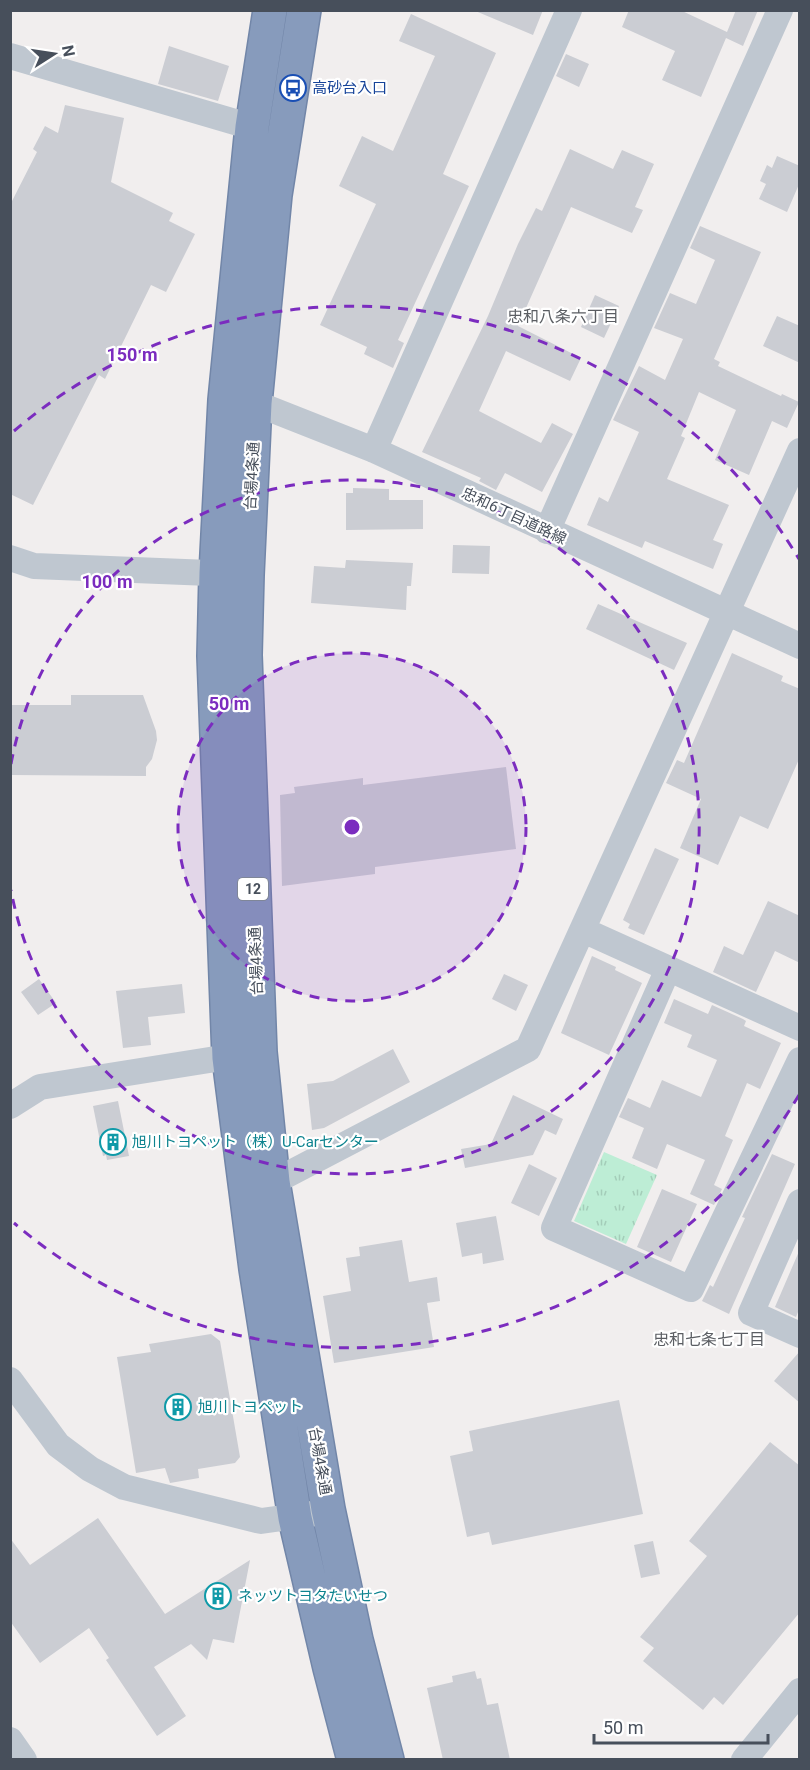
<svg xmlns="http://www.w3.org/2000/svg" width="810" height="1770" viewBox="0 0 810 1770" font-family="Roboto,'Noto Sans JP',sans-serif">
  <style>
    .park { fill: url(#park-tufts) }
    .building { fill: #cbcdd3 }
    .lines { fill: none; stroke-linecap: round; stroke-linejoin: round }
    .highway-casing { stroke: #7286a8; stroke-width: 36 }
    .street { stroke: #bfc7d0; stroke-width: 26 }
    .highway { stroke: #879bbc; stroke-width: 33 }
    .ring { fill: none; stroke: #7b2cbf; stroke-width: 3; stroke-dasharray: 10 8 }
    .labels { text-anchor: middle; stroke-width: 4.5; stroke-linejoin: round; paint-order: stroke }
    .shield { fill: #fff; stroke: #7e848c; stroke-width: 1.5 }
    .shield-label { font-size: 14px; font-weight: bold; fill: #474f5b }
    .transit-label { font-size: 15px; fill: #164399; stroke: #fff; text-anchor: start }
    .street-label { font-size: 15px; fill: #474f5b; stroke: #fff }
    .culture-label { font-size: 15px; fill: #0d838f; stroke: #fff; text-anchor: start }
    .neighbourhood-label { font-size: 16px; fill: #5b5e63; stroke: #fff }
    .centre { fill: #7b2cbf; stroke: #fff; stroke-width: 3 }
    .ring-label { font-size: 18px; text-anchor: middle; font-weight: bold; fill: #7b2cbf; stroke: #fff; stroke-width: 4.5; stroke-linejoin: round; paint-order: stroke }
  </style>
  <defs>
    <pattern id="park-tufts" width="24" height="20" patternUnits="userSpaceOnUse" patternTransform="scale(1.5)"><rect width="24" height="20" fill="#bdedd5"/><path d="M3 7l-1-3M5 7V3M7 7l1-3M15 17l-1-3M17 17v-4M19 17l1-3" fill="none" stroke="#a4cdb9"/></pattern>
  </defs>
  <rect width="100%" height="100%" fill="#f1eeee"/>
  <path class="park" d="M604 1152 657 1175 626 1244 574 1221Z"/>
  <path class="building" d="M473 10H543L533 35Z
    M629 10H680L727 32 736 10H758L743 46 726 38 701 97 662 80 675 51 622 27Z
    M411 14 496 53 443 174 469 186 398 340 404 343 393 368 364 354 367 347 320 325 376 204 339 186 362 136 393 151 435 56 399 41Z
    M169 46 229 66 218 101 158 84Z
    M566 54 589 64 579 87 556 76Z
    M65 105 124 118 111 182 173 213 169 221 195 234 166 292 151 285 105 379 99 375 33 505 10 494V205L37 152 33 149 45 126 58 133Z
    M570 149 613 169 622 150 654 164 635 207 643 210 632 233 571 207 518 326 581 358 570 381 506 351 479 411 541 443 552 423 573 434 542 492 505 473 496 490 479 481 481 478 422 452 488 316 518 244 536 208 542 211Z
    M777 156 800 166V182L787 212 759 199 766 184 760 181 767 165 772 168Z
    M700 226 761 252 714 359 720 362 718 366 781 396 782 394 799 402 787 428 772 421 749 475 715 460 736 410 699 392 681 436 685 438 667 479 729 505 713 540 723 544 713 569 645 541 642 548 587 525 599 497 608 502 639 432 613 420 639 366 665 380 683 339 654 328 670 293 696 304 715 260 690 248Z
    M595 295 619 306 604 338 581 327Z
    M777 316 800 326V363L763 346Z
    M353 488 389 489V500H423V529L346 530V493H353Z
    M453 545 490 546 489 574 452 573Z
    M346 560 413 563 411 586H407L406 610 311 603 314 566 345 568Z
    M598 604 687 643 674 670 586 629Z
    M732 653 783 676 781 681 800 689V757L768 829 740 816 718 865 680 848 701 799 666 783 677 760 684 763Z
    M71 695H143L156 731 157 740 152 759 146 767V776L11 775V705H71Z
    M506 767 516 849 375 867V874L282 886 280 795 295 793 294 787 363 778V785Z
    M655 848 679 859 644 935 628 928 630 924 623 920Z
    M768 901 800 916V963L775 951 756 992 713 972 724 946 743 955Z
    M592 956 616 967 615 970 642 983 609 1055 561 1033Z
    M504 974 528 985 516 1011 492 999Z
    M39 979 56 1003 38 1015 21 992Z
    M182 984 185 1013 148 1017 151 1045 123 1048 116 991Z
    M674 999 708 1014 712 1005 743 1019 746 1021 744 1026 781 1043 760 1089 747 1083 725 1136 733 1140 714 1185 722 1189 714 1205 690 1194 705 1160 667 1144 657 1169 632 1158 644 1128 619 1117 628 1098 650 1108 662 1080 701 1097 717 1060 687 1047 692 1035 664 1023Z
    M393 1049 410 1082 324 1128 312 1130 307 1084 333 1081Z
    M513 1095 563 1119 556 1135 545 1130 533 1155 465 1168 461 1149 491 1144Z
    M118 1101 129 1156 107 1160 106 1155 103 1156 93 1106Z
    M772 1154 795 1164 729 1314 702 1301 710 1285 713 1287 745 1218 742 1217Z
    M529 1164 557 1178 539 1216 511 1203Z
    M662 1189 697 1204 671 1262 637 1247Z
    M496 1216 504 1260 483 1264 482 1253 462 1257 456 1223Z
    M402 1240 409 1282 437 1277 440 1301 427 1303 434 1347 334 1363 323 1296 351 1291 346 1258 360 1256 359 1247Z
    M800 1249V1307L796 1317 775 1307Z
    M211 1334 220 1341 240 1457 235 1463 198 1469 199 1478 170 1483 165 1468 136 1473 117 1357 151 1352 149 1344Z
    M800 1351V1403L774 1381Z
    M619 1400 643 1514 492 1545 489 1532 467 1537 450 1456 473 1451 469 1431Z
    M770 1442 800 1466V1612L723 1705 714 1697 703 1710 643 1661 654 1648 640 1637 707 1556 689 1541Z
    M98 1518 165 1614 250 1560 234 1643 213 1639 207 1660 191 1644 154 1667 186 1716 157 1736 106 1660 109 1658 89 1628 40 1663 10 1621V1538L30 1565Z
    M653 1541 660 1574 641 1578 634 1545Z
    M475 1671 477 1679 481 1678 487 1705 498 1703 510 1760H443L427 1688 453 1682 452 1676Z"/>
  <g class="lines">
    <defs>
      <path id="highway" d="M270 10 252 127 225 400 216 573 214 656 229 1058 256 1269 295 1518 330 1668 354 1760
        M304 10 275 195 255 403 247 575 245 655 260 1052 273 1182 328 1509 356 1640 387 1760"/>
    </defs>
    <use href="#highway" class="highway-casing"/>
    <path class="street" d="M10 56 252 127
      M237 401 255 403 374 450 800 646
      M374 450 569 10
      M547 531 780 10
      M10 558 34 566 235 574
      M583 930 800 1028
      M668 969 554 1228 691 1289 800 1060
      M10 1106 40 1087 247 1054
      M258 1190 528 1049 800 451
      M800 1202 751 1313 800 1335
      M10 1380 58 1445 90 1469 124 1487 261 1521 311 1514
      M10 1740 24 1760
      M744 1760 800 1691"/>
    <use href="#highway" class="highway"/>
  </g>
  <circle cx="352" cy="827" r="174" fill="#7b2cbf" fill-opacity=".12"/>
  <g class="ring">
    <circle cx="352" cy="827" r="174"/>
    <path d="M11 764A347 347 0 1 1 11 890"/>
    <path d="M799 1095A521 521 0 0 1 14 1223M14 431A521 521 0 0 1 799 559"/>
  </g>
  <defs>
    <symbol id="bus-ring" viewBox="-11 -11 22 22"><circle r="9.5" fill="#fff" stroke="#1a4fb4" stroke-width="1.5"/><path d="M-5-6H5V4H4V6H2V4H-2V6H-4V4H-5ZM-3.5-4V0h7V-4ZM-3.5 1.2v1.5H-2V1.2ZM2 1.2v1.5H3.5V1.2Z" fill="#1a4fb4"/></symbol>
    <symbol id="building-ring" viewBox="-11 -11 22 22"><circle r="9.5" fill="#fff" stroke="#0f9aa8" stroke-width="1.5"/><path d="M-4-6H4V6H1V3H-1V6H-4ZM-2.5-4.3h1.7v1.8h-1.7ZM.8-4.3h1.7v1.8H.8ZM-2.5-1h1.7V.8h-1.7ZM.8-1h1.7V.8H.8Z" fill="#0f9aa8"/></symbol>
  </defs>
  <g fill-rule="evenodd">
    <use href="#bus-ring" x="278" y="73" width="30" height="30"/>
    <use href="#building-ring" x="98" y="1127" width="30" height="30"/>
    <use href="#building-ring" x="163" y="1392" width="30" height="30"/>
    <use href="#building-ring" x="203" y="1581" width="30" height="30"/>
  </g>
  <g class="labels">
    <rect class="shield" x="238" y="878" width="30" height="22" rx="4.5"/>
    <g class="shield-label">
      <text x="253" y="894">12</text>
    </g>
    <g class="transit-label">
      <text x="312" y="93">高砂台入口</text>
    </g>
    <g class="street-label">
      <text transform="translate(252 476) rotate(-87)" y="5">台場4条通</text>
      <text transform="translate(514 516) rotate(25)" y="5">忠和6丁目道路線</text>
      <text transform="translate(256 961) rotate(-92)" y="5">台場4条通</text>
      <text transform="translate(320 1461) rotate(80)" y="5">台場4条通</text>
    </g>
    <g class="culture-label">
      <text x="132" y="1147">旭川トヨペット（株）U-Carセンター</text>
      <text x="198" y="1412">旭川トヨペット</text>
      <text x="238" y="1601">ネッツトヨタたいせつ</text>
    </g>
    <g class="neighbourhood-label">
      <text x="563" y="322">忠和八条六丁目</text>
      <text x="709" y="1345">忠和七条七丁目</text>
    </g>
  </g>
  <circle cx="352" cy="827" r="9" class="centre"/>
  <g class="ring-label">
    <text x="132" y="361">150 m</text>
    <text x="107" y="588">100 m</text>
    <text x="229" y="710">50 m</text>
  </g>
  <rect width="810" height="1770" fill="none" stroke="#474f5b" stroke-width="24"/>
  <g transform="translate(54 54) rotate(78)" stroke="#ffffff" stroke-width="4.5" paint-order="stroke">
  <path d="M0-4.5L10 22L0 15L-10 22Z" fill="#474f5b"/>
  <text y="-9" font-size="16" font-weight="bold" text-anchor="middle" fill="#474f5b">N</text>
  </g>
  <path d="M594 1734v9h174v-9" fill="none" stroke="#474f5b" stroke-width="3"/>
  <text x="603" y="1734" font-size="18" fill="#474f5b" stroke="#ffffff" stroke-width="4.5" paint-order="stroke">50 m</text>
</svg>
